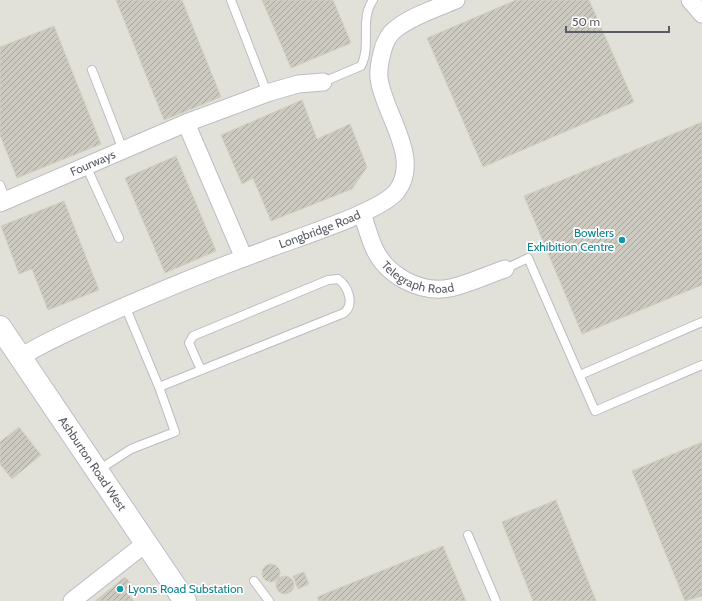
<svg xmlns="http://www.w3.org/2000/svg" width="702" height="601" viewBox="0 0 702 601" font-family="Cabin,sans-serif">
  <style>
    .industrial { fill: #e1e0d9 }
    .building { fill: url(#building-hatch); stroke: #d3d0bf }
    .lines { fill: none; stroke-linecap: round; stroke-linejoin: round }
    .service-casing { stroke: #bcbdc4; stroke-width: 10 }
    .minor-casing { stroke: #bcbdc4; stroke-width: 19 }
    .secondary-casing { stroke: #bcbec6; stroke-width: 24 }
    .service { stroke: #fff; stroke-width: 8 }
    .minor { stroke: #fff; stroke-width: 17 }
    .secondary { stroke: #fff; stroke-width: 22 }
    .culture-dot { fill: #0f9aa8; stroke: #fff; stroke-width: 1.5 }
    .labels { text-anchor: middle; stroke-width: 3.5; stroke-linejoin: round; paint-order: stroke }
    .street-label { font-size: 12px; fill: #5a5c63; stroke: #fff }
    .culture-label { font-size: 12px; fill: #0d838f; stroke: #fff; text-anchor: end }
  </style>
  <defs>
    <pattern id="building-hatch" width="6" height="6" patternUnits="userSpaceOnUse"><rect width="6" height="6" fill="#cbc9c0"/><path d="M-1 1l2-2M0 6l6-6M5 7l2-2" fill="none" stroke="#a8a6a0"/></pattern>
  </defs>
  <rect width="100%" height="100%" fill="#eeede1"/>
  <path class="industrial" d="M0 0H702V601H0Z"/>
  <path class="building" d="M116 0H182L221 97 164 120Z
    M262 0H333L351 43 291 68Z
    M516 0H589L634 102 483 167 427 38Z
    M54 26 101 144 17 178 0 135V47Z
    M302 100 317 139 350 124 367 167 352 189 271 221 253 178 242 184 221 135Z
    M702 122V285L582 334 524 196Z
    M176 156 216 251 165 273 125 178Z
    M64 201 99 290 48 310 32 269 19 274 1 226Z
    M19 427 41 455 12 479 0 464V442Z
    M702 442V596L685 601 632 471Z
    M556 500 596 601H533L502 522Z
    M443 546 466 601H319L317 597Z
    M262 573a9 9 0 1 1 18 0a9 9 0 1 1-18 0Z
    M304 572 309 584 298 589 293 576Z
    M276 585a9 9 0 1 1 18 0a9 9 0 1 1-18 0Z
    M125 577 133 586 126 592 134 601H95Z"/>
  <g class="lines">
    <defs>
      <path id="service" d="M231 0 267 93
        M92 70 123 150
        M323 82 361 66C372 45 359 20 373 0
        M86 166 119 238
        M0 185 6 200
        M505 269 528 258 595 411 702 365
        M125 306 159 387 344 313C355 304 348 286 338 279L328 280 193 336 189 343 201 370
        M580 375 702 322
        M97 471 131 449 175 432 159 387
        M468 535 496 601
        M254 581 269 601"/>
      <g id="minor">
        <path d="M690 0 702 14"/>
        <path d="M186 123 244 258"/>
        <path id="s1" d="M0 203 186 123 267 93 298 84 323 82"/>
        <path id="s2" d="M362 213C366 225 369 237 374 248 386 275 420 294 450 288 468 284 487 275 505 269"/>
        <path id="s3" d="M21 357C44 342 71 331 96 319 150 295 205 272 260 252 289 240 380 213 397 191 422 157 383 113 379 78 378 70 380 61 382 53 384 44 389 33 397 28 414 15 437 8 456 0"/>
        <path d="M72 601 146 543"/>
      </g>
      <g id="secondary">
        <path id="s4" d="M0 327 185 601"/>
      </g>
    </defs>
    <use href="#service" class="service-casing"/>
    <use href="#minor" class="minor-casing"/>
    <use href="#secondary" class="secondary-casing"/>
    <use href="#service" class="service"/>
    <use href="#minor" class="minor"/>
    <use href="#secondary" class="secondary"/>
  </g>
  <g class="culture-dot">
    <circle cx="622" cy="240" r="4"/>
    <circle cx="120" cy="589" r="4"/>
  </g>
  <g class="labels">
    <g class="street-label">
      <text dy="4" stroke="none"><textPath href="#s1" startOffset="101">Fourways</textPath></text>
      <text dy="4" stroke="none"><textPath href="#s3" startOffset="325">Longbridge Road</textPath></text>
      <text dy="4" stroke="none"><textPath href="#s2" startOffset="94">Telegraph Road</textPath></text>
      <text dy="4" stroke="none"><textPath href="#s4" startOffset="165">Ashburton Road West</textPath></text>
    </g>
    <g class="culture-label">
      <text x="614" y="237">Bowlers<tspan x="614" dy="14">Exhibition Centre</tspan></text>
      <text x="128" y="593" text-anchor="start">Lyons Road Substation</text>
    </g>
  </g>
  <path d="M566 26v6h103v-6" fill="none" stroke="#5a5c63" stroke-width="2"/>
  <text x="572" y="26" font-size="12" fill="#5a5c63" stroke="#ffffff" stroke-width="3" paint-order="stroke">50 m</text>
</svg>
